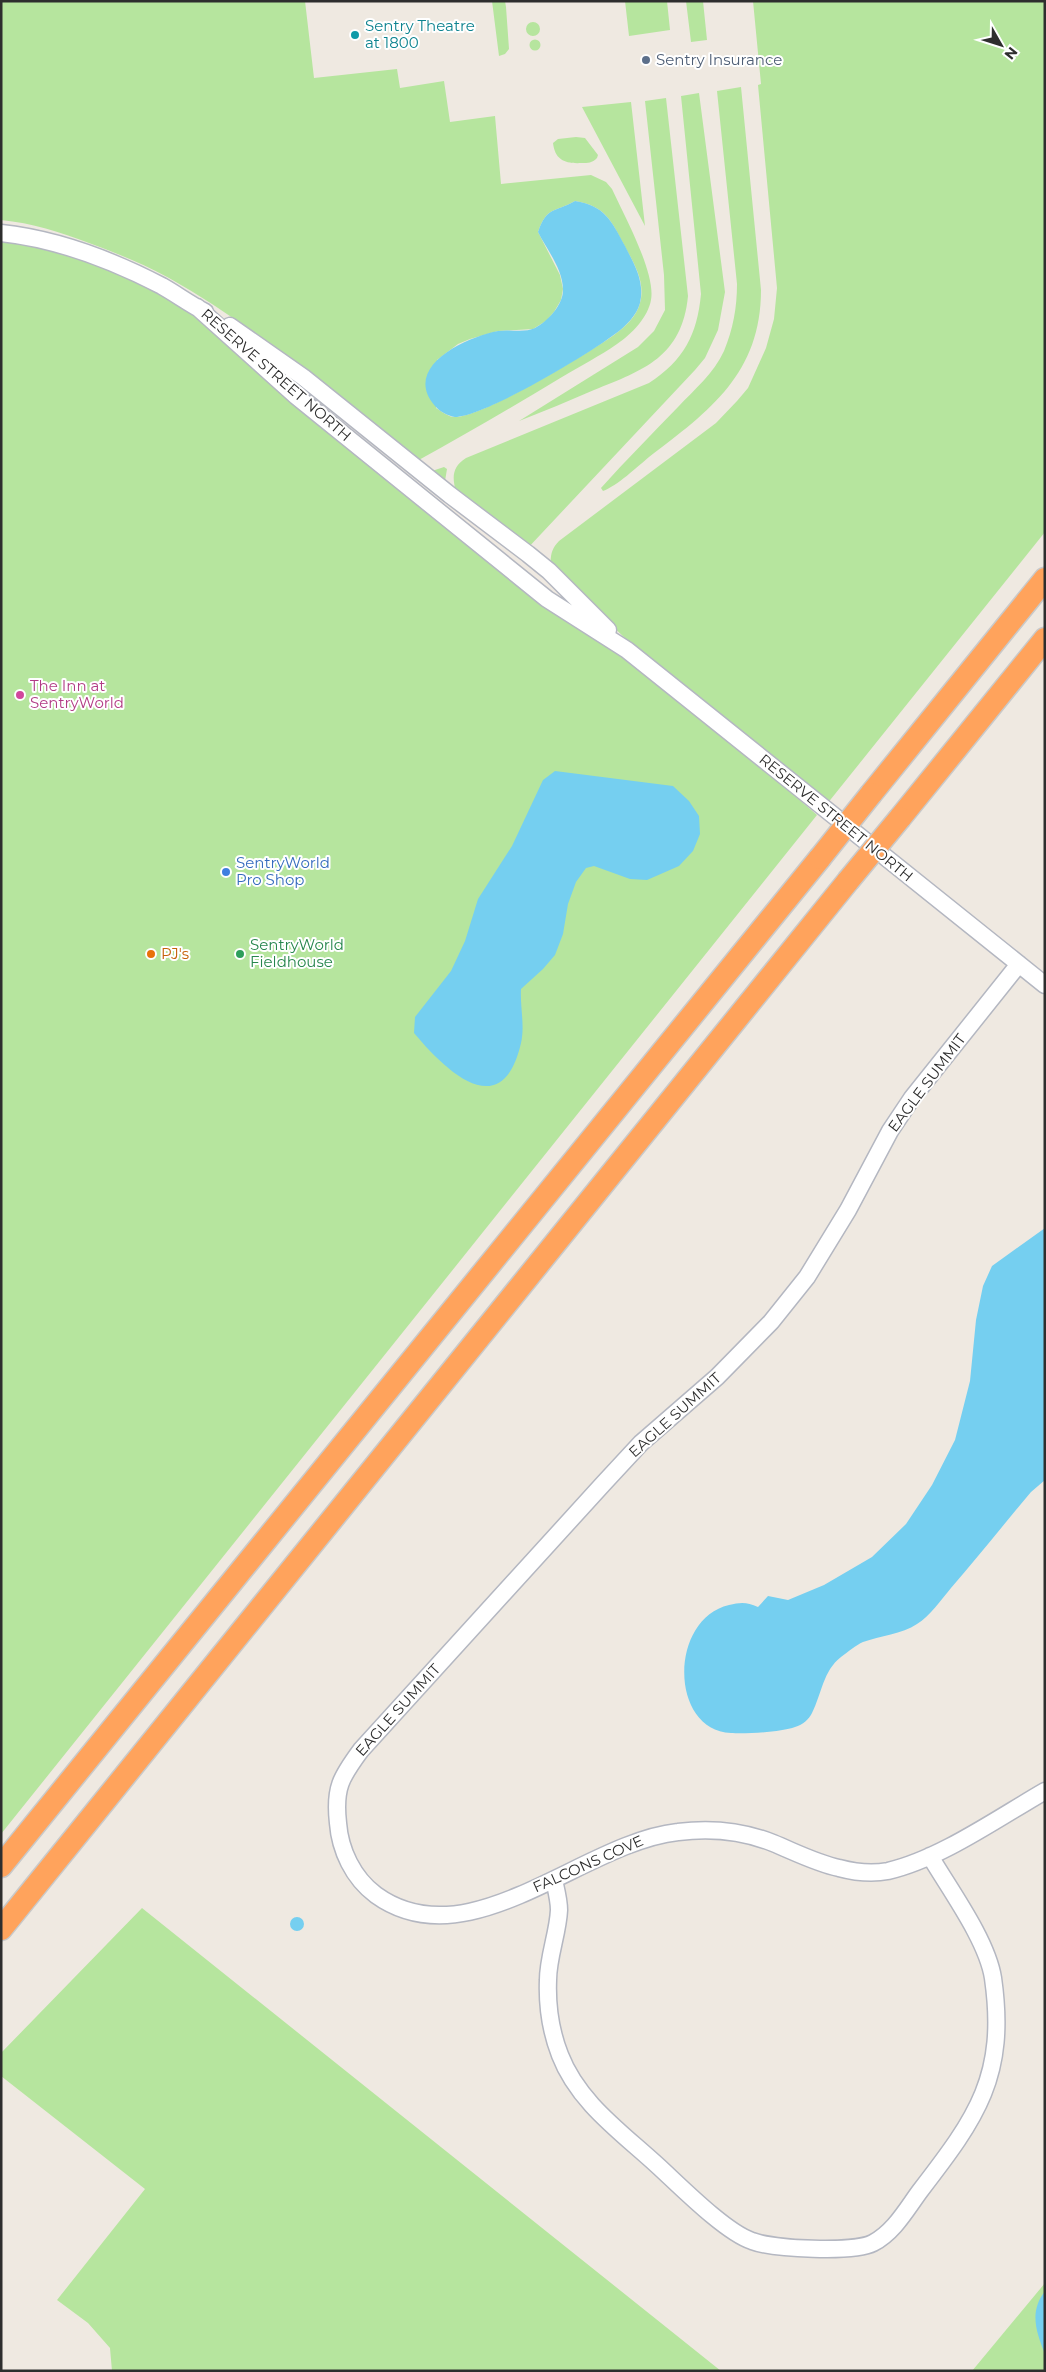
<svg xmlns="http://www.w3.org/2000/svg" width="1046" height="2372" viewBox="0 0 1046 2372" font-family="Montserrat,sans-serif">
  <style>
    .green { fill: #b6e59e; fill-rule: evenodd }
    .water { fill: #75cff0 }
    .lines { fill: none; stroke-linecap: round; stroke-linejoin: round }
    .minor-casing { stroke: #b4b7c1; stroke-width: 19 }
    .highway-casing { stroke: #c9c9c9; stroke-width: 25 }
    .minor { stroke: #fff; stroke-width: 16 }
    .highway { stroke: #ffa35c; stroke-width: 22 }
    .highway-bridge-casing { stroke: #c9c9c9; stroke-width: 25; stroke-linecap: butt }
    .highway-bridge { stroke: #ffa35c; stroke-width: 22 }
    .culture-dot { fill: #0f9aa8; stroke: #fff; stroke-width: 2 }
    .service-dot { fill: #5c6f8a; stroke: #fff; stroke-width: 2 }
    .hotel-dot { fill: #d1479c; stroke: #fff; stroke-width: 2 }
    .shop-dot { fill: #3f7fe0; stroke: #fff; stroke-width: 2 }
    .food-dot { fill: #e8710a; stroke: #fff; stroke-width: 2 }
    .leisure-dot { fill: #2e9e5b; stroke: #fff; stroke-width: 2 }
    .labels { text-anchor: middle; stroke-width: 4; stroke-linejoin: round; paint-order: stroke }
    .culture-label { font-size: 15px; fill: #0d838f; stroke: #fff; text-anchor: start }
    .service-label { font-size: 15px; fill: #4e5e75; stroke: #fff; text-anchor: start }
    .street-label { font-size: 15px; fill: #2e2e2e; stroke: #fff }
    .hotel-label { font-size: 15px; fill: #b23c85; stroke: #fff; text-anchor: start }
    .shop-label { font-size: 15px; fill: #366cbe; stroke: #fff; text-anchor: start }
    .leisure-label { font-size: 15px; fill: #27864d; stroke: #fff; text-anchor: start }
    .food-label { font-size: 15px; fill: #c56008; stroke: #fff; text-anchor: start }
  </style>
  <rect width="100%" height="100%" fill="#efe9e1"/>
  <path class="green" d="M1 1H305L314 78 397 69 400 88 444 81 450 122 495 116 501 184 591 175 606 182 612 189C624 215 656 273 651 300 648 317 632 334 617 344 600 356 580 366 562 377 514 406 466 434 417 461 337 398 258 328 169 278 144 264 116 253 89 243 60 232 32 223 1 220ZM575 201C604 206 610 218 623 243 633 262 646 281 640 303 637 316 625 327 614 335 590 352 478 420 453 417 447 416 441 411 436 408L437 360 458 344 470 339 498 331 533 329 546 321 554 312 561 300 563 289 560 275 538 232C547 206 554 213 575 201Z
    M492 1H505L506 7 509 49 505 54 499 56Z
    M625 1H667L670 30 629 36Z
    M686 1H703L707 40 691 42Z
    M753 1H1045V532L827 804 645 657 551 568C550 557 551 549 559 541L716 423 737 401 748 388 766 348 774 319 777 288 758 85 761 84Z
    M526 29a7 7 0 1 1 14 0a7 7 0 1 1-14 0Z
    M529.5 45a5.5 5.5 0 1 1 11 0a5.5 5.5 0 1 1-11 0Z
    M741 87 761 290C761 373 710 411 649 457 637 467 617 486 603 491L601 488C626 460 652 434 678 407 694 390 714 373 724 351 733 329 737 308 737 284L717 91Z
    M699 93 725 292 718 330 705 358 695 370 526 550 456 492C452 477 452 467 466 458L649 383C684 360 697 335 701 294L681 96Z
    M666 98 688 296C682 357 644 370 594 390 569 401 544 411 519 421L638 347 654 331 665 310 664 275 645 101Z
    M631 102 645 226 582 107Z
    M576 137 585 138 598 155 597 158C592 163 588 163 582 163 565 164 555 160 553 143L558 139Z
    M1 233 162 286 296 396 627 650 817 815 1 1834Z
    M444 467 447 469 445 481 432 471Z
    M142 1908 721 2371H112L110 2348 88 2323 57 2300 145 2189 1 2076V2053Z
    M1045 2283V2371H972Z"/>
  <path class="water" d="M575 201C605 206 611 220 625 246 634 264 645 281 640 303 637 315 625 327 615 334 589 354 484 417 455 417 448 416 439 411 435 406 401 367 466 337 498 331 509 329 525 333 535 328 548 321 563 305 563 290 563 269 547 250 538 232 547 206 554 213 575 201Z
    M555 771 673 786 689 801 699 816 700 834 693 851 679 866 647 880 630 879 594 866 586 868 576 882 568 904 563 934 555 955 543 969 521 989C520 1007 525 1026 521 1043 502 1126 445 1070 414 1033L415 1017 451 971 465 941 478 899 512 846 543 780Z
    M1045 1228V1480L1031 1492C1004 1524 978 1557 951 1588 941 1600 930 1616 917 1624 902 1634 880 1636 863 1642 856 1645 848 1652 841 1657 823 1671 822 1693 812 1713 809 1719 803 1725 795 1727 782 1732 746 1734 731 1733 669 1730 669 1619 729 1605 741 1602 747 1602 758 1607L768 1596 788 1600 824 1585 872 1557 906 1524 932 1485 955 1440 970 1381 976 1320 983 1286 992 1266Z
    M290 1924a7 7 0 1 1 14 0a7 7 0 1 1-14 0Z
    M1045 2291V2354C1036 2331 1029 2312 1045 2291Z"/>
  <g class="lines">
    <defs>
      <path id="minor" d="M1 233C57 239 112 260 162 286 176 294 190 304 205 312
        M197 307 296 396 547 599 627 650 1045 985
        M230 326 303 377 450 495 528 554 549 571 608 630
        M1019 964 912 1098 890 1131 848 1210 807 1277 771 1322 717 1377 641 1443 603 1484 361 1750C341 1777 334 1788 338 1823 340 1850 353 1878 376 1895 469 1962 583 1842 678 1832 709 1828 743 1831 773 1843 795 1852 816 1863 839 1868 854 1872 873 1874 888 1871 940 1859 998 1818 1045 1791
        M554 1880C556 1889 559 1900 559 1910 558 1933 548 1957 548 1980 547 2005 551 2032 560 2055 578 2102 621 2132 657 2165 679 2185 725 2232 752 2241 773 2249 854 2253 873 2243 894 2232 906 2210 920 2191 977 2117 1007 2076 993 1978 987 1940 950 1890 930 1856"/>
      <path id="highway" d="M871 794 1045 579
        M900 818 1045 639
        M1 1866 820 858
        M1 1929 848 881"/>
    </defs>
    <use href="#minor" class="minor-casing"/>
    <use href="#highway" class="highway-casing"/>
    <use href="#minor" class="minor"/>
    <use href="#highway" class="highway"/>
    <defs>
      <path id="highway-bridge" d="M820 858 871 794
        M848 881 900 818"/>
    </defs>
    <use href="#highway-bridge" class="highway-bridge-casing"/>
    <use href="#highway-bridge" class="highway-bridge"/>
  </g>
  <circle class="culture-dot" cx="355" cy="35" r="5"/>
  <circle class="service-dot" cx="646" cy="60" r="5"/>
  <circle class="hotel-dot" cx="20" cy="695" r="5"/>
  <circle class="shop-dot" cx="226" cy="872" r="5"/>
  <circle class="food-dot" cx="151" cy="954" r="5"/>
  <circle class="leisure-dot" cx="240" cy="954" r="5"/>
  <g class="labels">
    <g class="culture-label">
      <text x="365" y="31">Sentry Theatre<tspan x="365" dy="17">at 1800</tspan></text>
    </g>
    <g class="service-label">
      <text x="656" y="65">Sentry Insurance</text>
    </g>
    <g class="street-label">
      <text transform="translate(276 375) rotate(41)" y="5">RESERVE STREET NORTH</text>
      <text transform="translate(836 818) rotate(39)" y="5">RESERVE STREET NORTH</text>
      <text transform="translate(927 1083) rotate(-53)" y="5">EAGLE SUMMIT</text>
      <text transform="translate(675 1415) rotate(-42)" y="5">EAGLE SUMMIT</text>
      <text transform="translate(398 1710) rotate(-48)" y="5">EAGLE SUMMIT</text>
      <text transform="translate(588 1864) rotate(-24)" y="5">FALCONS COVE</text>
    </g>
    <g class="hotel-label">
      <text x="30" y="691">The Inn at<tspan x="30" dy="17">SentryWorld</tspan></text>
    </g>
    <g class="shop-label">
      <text x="236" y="868">SentryWorld<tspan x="236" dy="17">Pro Shop</tspan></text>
    </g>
    <g class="leisure-label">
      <text x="250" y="950">SentryWorld<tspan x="250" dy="17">Fieldhouse</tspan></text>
    </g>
    <g class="food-label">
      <text x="161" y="959">PJ's</text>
    </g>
  </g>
  <rect width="1046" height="2372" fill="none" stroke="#2e2e2e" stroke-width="5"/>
  <g transform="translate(1001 45) rotate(129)" stroke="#ffffff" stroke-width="4" paint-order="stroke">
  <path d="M0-4L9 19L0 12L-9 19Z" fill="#2e2e2e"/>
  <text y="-8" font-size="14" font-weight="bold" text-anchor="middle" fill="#2e2e2e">N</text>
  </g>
</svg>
